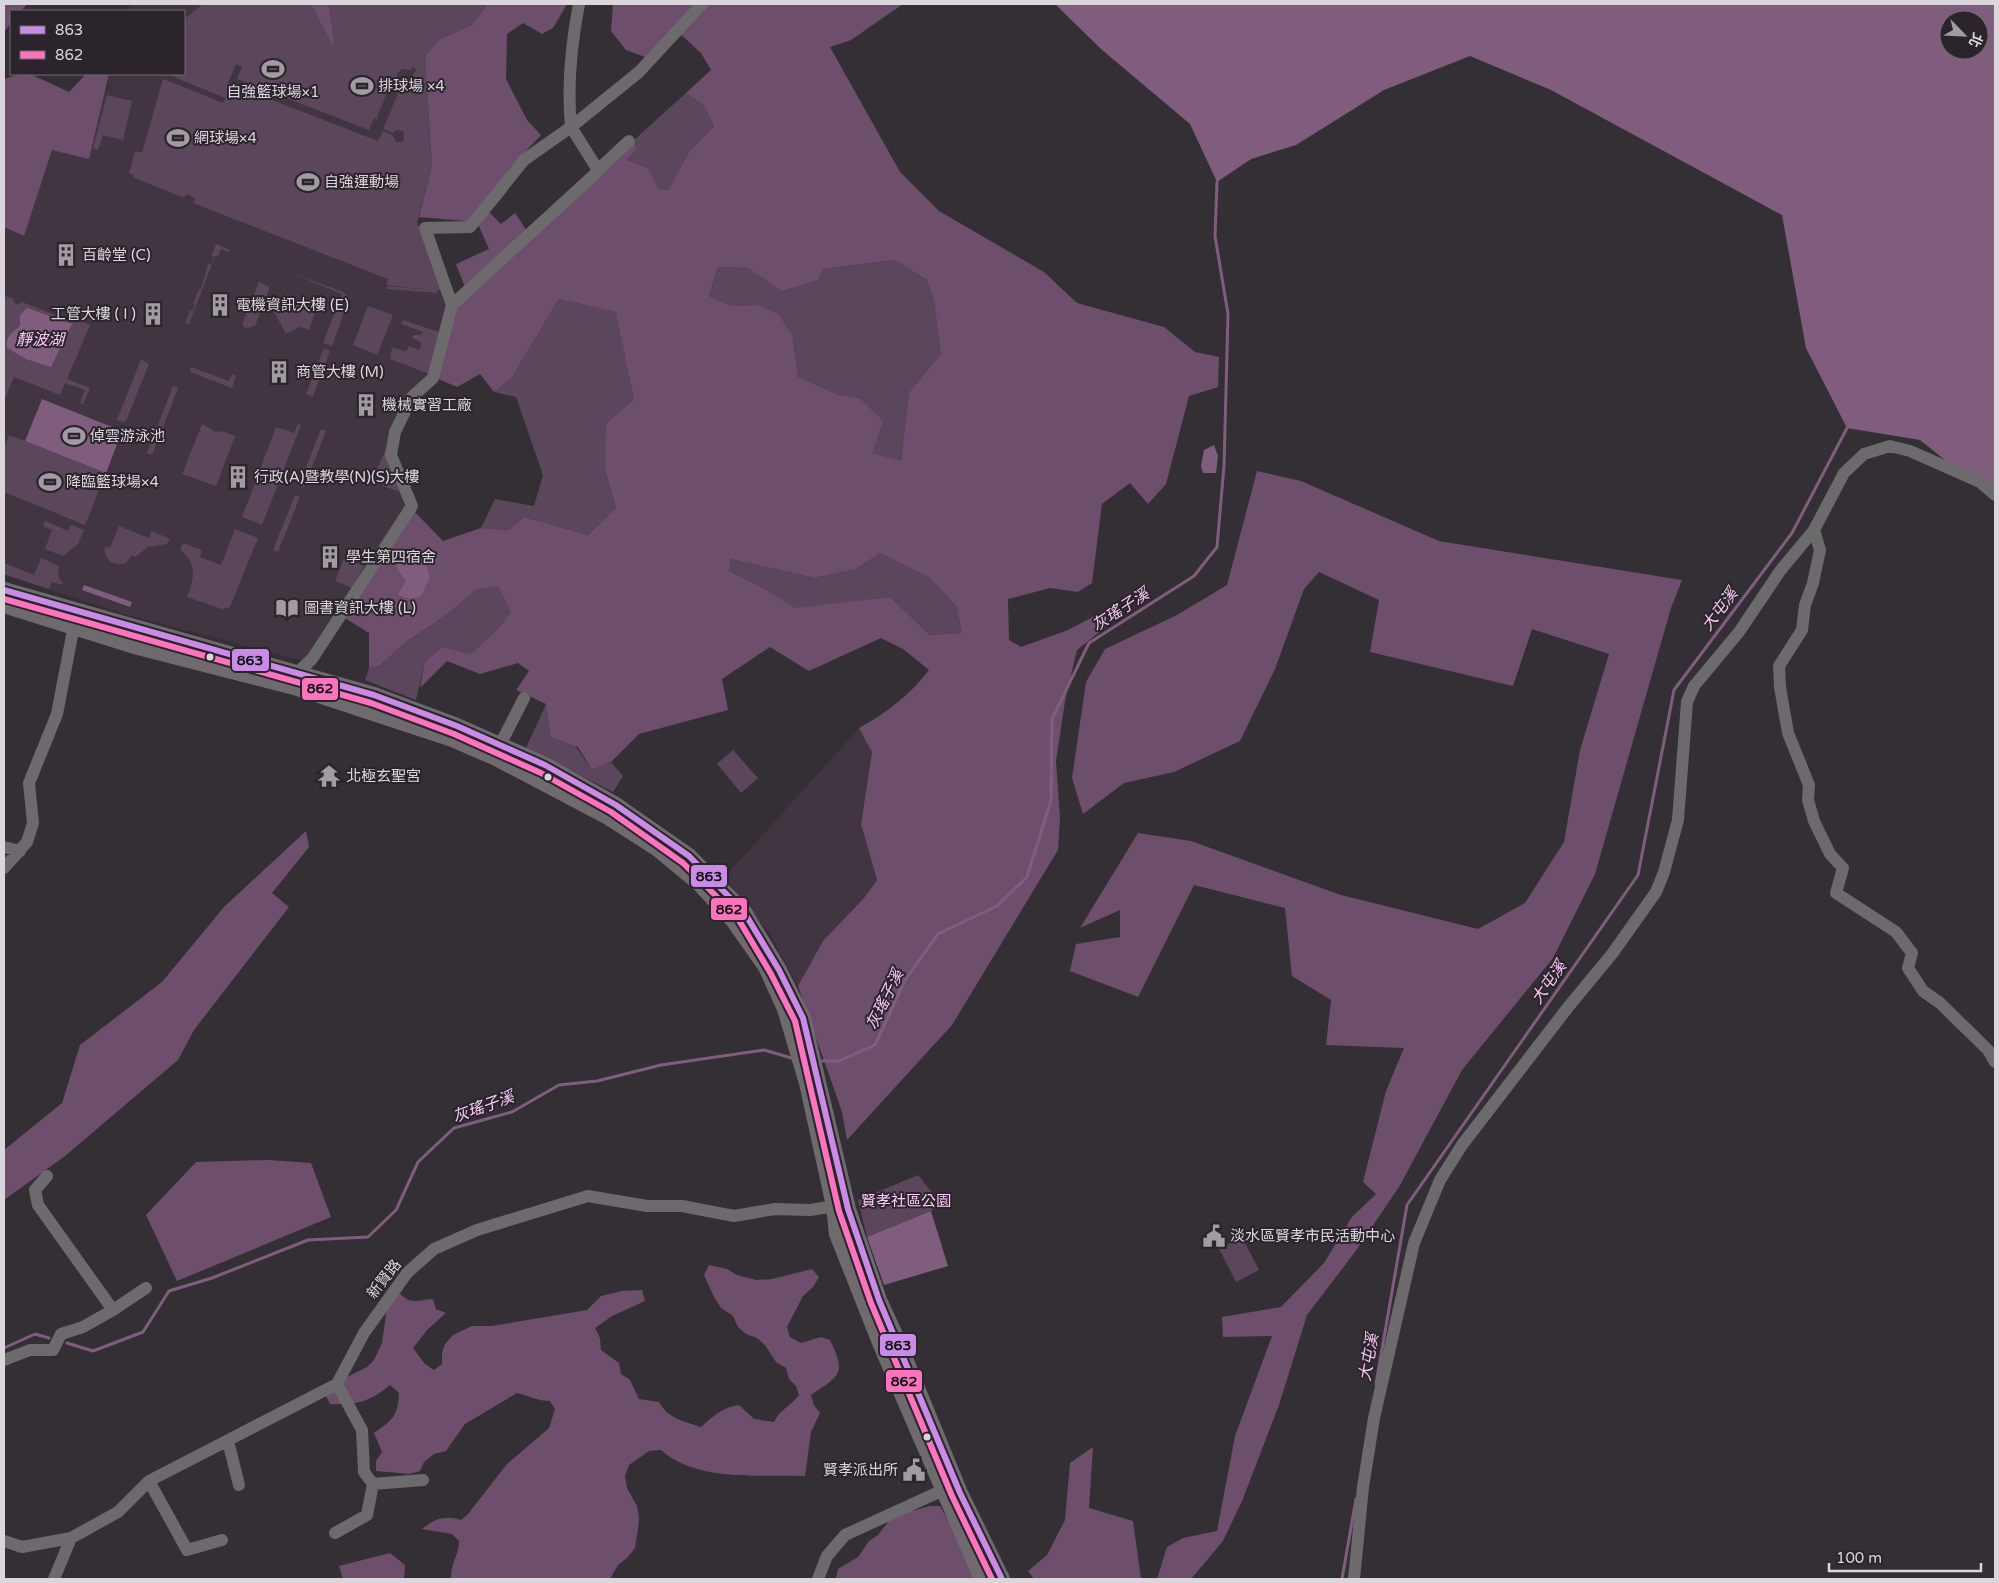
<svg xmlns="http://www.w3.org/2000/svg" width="1999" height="1583" viewBox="0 0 1999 1583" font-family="'Varela Round','Noto Sans TC',sans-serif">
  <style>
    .built { fill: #413541 }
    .green { fill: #5c465b; fill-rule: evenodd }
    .forest { fill: #6e4e6d; fill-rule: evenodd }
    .water { fill: #805d7f; fill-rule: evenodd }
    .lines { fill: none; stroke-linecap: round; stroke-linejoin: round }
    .stream { stroke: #805d7f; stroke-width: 3 }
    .minor { stroke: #6c6a6c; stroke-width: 12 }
    .major { stroke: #6e6a6e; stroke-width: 16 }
    .bus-1-casing { stroke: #2c242c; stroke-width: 10 }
    .bus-2-casing { stroke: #2c242c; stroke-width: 10 }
    .bus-1 { stroke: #ca8be6; stroke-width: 6 }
    .bus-2 { stroke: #fc73be; stroke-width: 6 }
    .bus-dot { fill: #dbd6db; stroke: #2c242c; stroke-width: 2 }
    .labels { text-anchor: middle; stroke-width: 4; stroke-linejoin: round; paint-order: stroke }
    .poi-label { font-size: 15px; fill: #dbd6db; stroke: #2c242c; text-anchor: start }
    .park-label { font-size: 15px; fill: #fdcdfb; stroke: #2c242c }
    .street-label { font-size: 15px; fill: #dbd6db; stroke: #2c242c }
    .water-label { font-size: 16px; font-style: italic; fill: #f9caf8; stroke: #2c242c }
    .line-badge { stroke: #2c242c; stroke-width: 2 }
    .pale-badge-label { font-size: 14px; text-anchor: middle; font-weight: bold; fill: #111 }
  </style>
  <rect width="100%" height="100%" fill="#342f34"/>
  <path class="built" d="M130 4H311L334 46 425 57 432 166 417 223 427 238 448 302 429 375 389 435 411 508 307 662 124 614 4 575V227L24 236 52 149 107 90 109 74H184V11H128Z
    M859 728 872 751 861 824 877 880 864 898 823 941 798 986 770 934 724 878Z"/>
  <path class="green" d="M203 4H311L333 45 329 4H488L472 25 440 39 425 58 432 166 417 223 426 238 444 291 437 290V293L387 289V286L432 290 386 285 388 279 193 203 195 198 186 194 184 198 133 177 134 175 129 173 135 151 142 153 163 79 223 103 225 98 167 74H184V19ZM236 64 242 67 237 79 369 130 374 118 379 120 377 117 391 83 398 82 397 74 402 69 410 70 413 67 417 71 413 73 414 81 409 86H402L400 89 383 129 393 133 396 130 403 131 404 139 402 142H396L392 135 383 131 378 141 228 83Z
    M686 93 704 106 714 126 689 152 668 190 659 189 648 168 627 160 636 150 635 139Z
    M107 95 132 101 123 140 103 135 98 150 93 148Z
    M216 244 230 250 229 252 221 249 218 257 215 256 189 324 185 323 190 311H193L195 305 193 304 199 289H201L208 264 211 265 214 257 211 256Z
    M895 260 927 280 934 301 941 354 909 392 901 462 872 453 859 398 839 395 798 377 793 337 759 305 732 306 709 296 718 267 748 268 781 291 822 269Z
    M289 272 343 292 349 298 332 346 323 343 342 294Z
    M259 282 270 287 255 326 248 328 247 326 246 329 242 324Z
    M6 296 13 299 16 305 22 302 76 323 79 320 90 325 67 379 90 388 83 404 80 403 85 390 65 383 60 395 14 377 4 401V305Z
    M289 296 317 307 309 330 300 327 286 334 273 310 282 305 281 300Z
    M559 299 617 312 634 400 605 470 616 508 588 535 524 517 509 530 481 528 495 499 534 506 543 475 516 397 494 392 511 379Z
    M368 306 393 315 377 355 353 345Z
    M403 320 439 332 429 374 390 359 392 347 406 352 409 346 419 350 422 343 412 338 414 335H421L423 332 401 324Z
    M324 348 330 351 313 396 306 394Z
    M141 359 149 364 126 421 123 422 117 420Z
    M191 367 229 381 232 374 236 376 232 388 190 372Z
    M173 386 178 388 152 455 147 453Z
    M202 424 216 432 222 431 235 436 216 486 182 474Z
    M298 424 301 425 262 525 242 517 276 427 294 433Z
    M321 429 326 431 304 487 299 485Z
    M9 435 106 473 85 525 4 492V449Z
    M385 451 399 490 397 491 383 486 388 473 377 469Z
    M295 495 300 497 278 552 273 550Z
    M45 521 68 531 71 525 84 530 78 544 63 556 45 549 52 530 43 526Z
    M119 526 149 538 152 531 170 539 167 544 148 547 135 557 132 555 126 563C114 567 103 560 105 546L110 548Z
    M235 529 258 538 230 607 222 609 187 597C194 580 198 563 180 550L183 543 202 550 200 557 221 565Z
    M880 553 930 578 956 606 962 633 930 635 890 597 795 609 765 589 729 571 731 559 815 578 856 569Z
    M41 558 59 566 58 576 64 585 52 582 49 589 4 574V563L34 575Z
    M344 558 364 566 352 588 335 581Z
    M498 586 512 612 497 630 470 654 443 647 425 661 416 700 365 680 369 668 379 666 406 642 446 615 476 590Z
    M546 704 592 770 611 762 623 776 613 792 526 748Z
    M733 750 758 778 741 793 717 764Z
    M918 1175 943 1206 867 1237 858 1200Z
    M1242 1237 1259 1270 1236 1282 1219 1249Z"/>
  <path class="forest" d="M4 4H27L21 11H11V23L4 32Z
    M311 4H329L334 46H333Z
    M488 4H567L553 28 542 34 523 23 507 34 506 79 527 120 541 135 508 170 485 208 501 224 515 213 529 234 635 139 636 150 627 160 648 168 659 189 668 190 689 152 714 126 704 106 686 93 711 70 701 53 679 33 648 58 626 50 611 31 613 4H903L851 40 830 47 900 172 939 211 1044 272 1077 303 1164 327 1195 352 1219 357 1218 387 1189 396 1166 484 1148 504 1130 483 1102 504 1092 583 1078 592 1050 588 1008 599 1009 640 1021 647 1068 630 1119 603 1117 618 1077 650 1065 701 1056 761 1060 818 1058 850 952 1025 847 1140 842 1112 798 986 823 941 864 898 877 880 861 824 872 752 859 728C886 713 910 695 929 670L903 649 881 638 809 671 770 647 722 679 728 710 639 734 611 762 592 770 578 747 551 737 546 704 516 690 529 671 518 663 480 674 447 661 420 688 425 661 443 647 470 654 497 630 511 612 498 586 476 590 446 615 406 642 379 666 369 668V633L340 615 411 508 443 541 481 528 509 530 524 517 588 535 616 508 605 470 606 424 634 400 616 312 559 299 511 379 494 392 480 374 457 387 429 375 436 344 466 290 456 264 489 249 477 222 419 217 432 166 425 57 440 39 472 25ZM895 260 927 280 934 301 941 354 909 392 901 461 872 453 883 421 859 398 839 395 798 377 793 337 778 314 759 305 732 306 709 296 718 267 748 268 781 291 818 280 822 269ZM880 553 930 578 956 606 962 633 930 635 890 597 795 608 765 589 729 571 731 559 815 578 856 569Z
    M21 74H30L69 92 86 74H109L89 159 52 150 24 236 4 227V79Z
    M1257 471 1301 481 1439 541 1682 580 1671 608 1595 874 1553 958 1462 1070 1399 1187 1355 1252 1307 1315 1279 1405 1242 1501 1223 1541 1191 1579H1157L1167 1547 1183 1538 1217 1531 1235 1436 1272 1336 1223 1337 1222 1317 1281 1307 1324 1263 1352 1217 1376 1194 1363 1182 1386 1091 1404 1048 1326 1045 1331 1000 1292 976 1285 908 1194 885 1138 997 1070 971 1076 944 1120 937V910L1080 928 1138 833 1191 841 1341 895 1478 929 1525 903 1564 842 1580 750 1609 654 1532 629 1513 686 1370 652 1379 600 1319 572 1304 589 1275 669 1240 741 1174 772 1124 783 1083 814 1072 778 1086 682 1105 649 1177 615 1227 585Z
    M306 831 309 847 272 893 289 907 194 1030 178 1060 65 1156 4 1200V1150L62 1103 80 1045 162 982 224 907Z
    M268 1160 311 1163 331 1217 177 1281 146 1215 196 1162Z
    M709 1265 727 1269 737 1275 756 1280 772 1279 812 1269 819 1277 813 1287 803 1296 787 1327 790 1337 801 1343 821 1337 830 1340C847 1375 839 1376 811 1395L814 1405 820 1413 811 1432 805 1476C758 1474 699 1483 661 1450L649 1451 629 1465 625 1476 627 1488 637 1506 639 1518 638 1529 635 1548 627 1558 618 1565 610 1579H451C450 1565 459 1555 459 1541L452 1534 422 1529C434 1519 445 1515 461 1520L468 1514 507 1464 549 1428 555 1409 550 1401C538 1401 529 1396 517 1393L465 1424 446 1451 434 1454 424 1462 420 1471 410 1474 376 1471V1461L382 1452 374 1433C392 1420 398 1417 399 1393L390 1385C369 1402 358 1405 330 1404L325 1394 349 1376 367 1367 374 1360 382 1343 387 1308 397 1290C410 1306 415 1300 433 1299L436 1309 446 1313 428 1329 413 1348 425 1364 434 1370 442 1364V1353L445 1344 453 1335 472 1326H492L587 1310 601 1296 622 1291 642 1290 645 1301 612 1316 595 1328 600 1338 601 1350 619 1363 621 1374 630 1380 639 1399 659 1402C668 1419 684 1421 701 1427 713 1416 723 1407 739 1405L754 1419 774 1422C780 1409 791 1406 799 1395L796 1386 789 1379 786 1368 776 1362 765 1345 757 1338 746 1334 738 1327 733 1316 721 1308 714 1297 704 1275Z
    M1093 1447 1089 1508 1133 1521 1141 1579H1034L1028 1571 1047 1555 1065 1520 1070 1463Z
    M930 1506H940L981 1579H836L838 1569 858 1557 869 1541 878 1535 893 1516Z
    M390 1553 405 1565 404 1579H343L339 1566Z"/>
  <path class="water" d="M1055 4H1995V500L1920 440 1847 428 1806 348 1782 215 1551 90 1470 56 1384 90 1296 145 1251 159 1217 182 1190 124 1101 49ZM1949 20H1979V50H1949Z
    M27 308 72 324 67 334 63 336 64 340 51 367 26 359 7 348C5 336 13 332 20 326V315Z
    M42 399 122 431 106 473 25 441Z
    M1214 445 1218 456 1216 473H1203L1201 466 1204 450Z
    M409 551 422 556 430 577 421 596 410 599 398 595 406 581 396 567Z
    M84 585 132 602 130 607 82 590Z
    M931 1211 948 1266 884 1285 867 1237Z"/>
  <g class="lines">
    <path class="stream" d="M819 1061H839L875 1045 905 980 938 934 997 906 1027 877 1051 800 1052 719 1089 643 1194 576 1217 547 1224 466 1228 314 1215 236 1217 182
      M67 1343 93 1351 143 1332 169 1291 212 1278 308 1240 368 1237 396 1210 418 1162 454 1128 512 1112 559 1085 597 1081 661 1065 764 1050 795 1059
      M4 1348 35 1334 49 1338
      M1376 1384 1407 1205 1638 875 1674 690 1792 533 1847 428
      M1342 1579 1356 1499"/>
    <path class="minor" d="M598 170 629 141
      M502 188 470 227 524 160 571 127C567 85 571 45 579 4
      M452 305 425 228 470 227
      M1814 530 1820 550 1813 583 1805 605 1802 630 1779 666 1780 687 1788 733 1809 785 1808 800 1814 821 1830 854 1843 868 1836 893 1896 932 1912 953 1908 968 1923 991 1940 1003 1988 1050 1995 1062
      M296 680 298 672 312 659 412 506 391 455 395 432 412 397 433 378 452 305 594 175 598 170 571 127 639 72 702 4
      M500 745 524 698
      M4 847 20 851
      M4 868 27 842 33 823 29 783 57 714 75 620
      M113 1310 146 1288
      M4 1360 30 1350H53L61 1334 83 1327 113 1310 38 1205 35 1190 47 1176
      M228 1441 239 1485
      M149 1481 187 1550 222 1540
      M373 1484 423 1480
      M335 1533 367 1515 373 1484 364 1472 362 1430 337 1384
      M4 1541 22 1547 71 1538
      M54 1579 71 1538 118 1512 149 1481 337 1384 364 1333 407 1273 434 1249 477 1230 588 1196 647 1206H682L734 1216 775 1209 810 1210 841 1205
      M818 1579 827 1556 845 1535 952 1486
      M1354 1579 1363 1487 1374 1418 1414 1243 1440 1180 1462 1145 1569 1006 1612 954 1656 892 1664 872 1678 820 1687 702 1694 686 1739 632 1780 571 1814 530 1844 473 1864 454 1890 446 1910 451 1980 482 1995 495"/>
    <path class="major" d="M4 590 374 695 457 726 545 765 616 805 689 856 744 912 779 970 803 1018 848 1209 879 1300 897 1339 960 1493 1002 1579
      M4 605 138 647 294 687 452 739 496 758 608 817 658 849 699 883 733 920 766 967 785 1009 807 1083 834 1206 837 1234 881 1345 982 1579"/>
    <defs>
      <path id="bus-1" d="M4 590 374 695 457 726 545 765 616 805 689 856 744 912 779 970 803 1018 848 1209 879 1300 960 1493 1002 1579"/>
      <path id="bus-2" d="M4 599 371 703 454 734 541 773 611 812 683 863 737 917 771 974 795 1021 839 1211 871 1303 952 1496 992 1579"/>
    </defs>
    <use href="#bus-1" class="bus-1-casing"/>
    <use href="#bus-2" class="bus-2-casing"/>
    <use href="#bus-1" class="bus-1"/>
    <use href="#bus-2" class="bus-2"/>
  </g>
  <defs>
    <symbol id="stadium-bare" viewBox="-9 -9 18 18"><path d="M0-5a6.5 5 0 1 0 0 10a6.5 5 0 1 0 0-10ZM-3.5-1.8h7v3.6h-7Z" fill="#a19ca1" stroke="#2c242c" stroke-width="2.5" paint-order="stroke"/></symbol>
    <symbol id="building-bare" viewBox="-9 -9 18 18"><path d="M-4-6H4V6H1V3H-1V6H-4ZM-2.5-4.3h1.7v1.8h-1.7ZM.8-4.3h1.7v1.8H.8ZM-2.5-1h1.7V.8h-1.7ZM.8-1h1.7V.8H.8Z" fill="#a19ca1" stroke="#2c242c" stroke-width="2.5" paint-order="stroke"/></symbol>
    <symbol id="library-bare" viewBox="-9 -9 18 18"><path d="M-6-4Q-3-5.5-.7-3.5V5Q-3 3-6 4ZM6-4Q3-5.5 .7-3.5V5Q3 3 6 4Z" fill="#a19ca1" stroke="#2c242c" stroke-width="2.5" paint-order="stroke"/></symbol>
    <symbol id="temple-bare" viewBox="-9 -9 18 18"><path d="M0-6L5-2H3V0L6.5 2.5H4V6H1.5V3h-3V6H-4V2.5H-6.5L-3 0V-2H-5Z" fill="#a19ca1" stroke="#2c242c" stroke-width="2.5" paint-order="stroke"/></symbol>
    <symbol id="civic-bare" viewBox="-9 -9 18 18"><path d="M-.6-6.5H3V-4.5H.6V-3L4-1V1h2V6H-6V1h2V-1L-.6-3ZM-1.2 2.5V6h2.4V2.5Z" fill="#a19ca1" stroke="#2c242c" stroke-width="2.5" paint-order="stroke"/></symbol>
  </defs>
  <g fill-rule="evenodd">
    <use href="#stadium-bare" x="257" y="53" width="32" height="32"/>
    <use href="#stadium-bare" x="346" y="70" width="32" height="32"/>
    <use href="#stadium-bare" x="162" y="122" width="32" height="32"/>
    <use href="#stadium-bare" x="292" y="166" width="32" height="32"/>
    <use href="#building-bare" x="50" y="239" width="32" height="32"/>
    <use href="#building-bare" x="204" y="289" width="32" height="32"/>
    <use href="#building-bare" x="137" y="298" width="32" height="32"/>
    <use href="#building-bare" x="263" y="356" width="32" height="32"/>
    <use href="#building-bare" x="350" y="389" width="32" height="32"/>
    <use href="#stadium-bare" x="58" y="420" width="32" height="32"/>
    <use href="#building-bare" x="222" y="461" width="32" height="32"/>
    <use href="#stadium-bare" x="34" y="466" width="32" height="32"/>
    <use href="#building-bare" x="314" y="541" width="32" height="32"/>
    <use href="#library-bare" x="271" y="592" width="32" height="32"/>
    <use href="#temple-bare" x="313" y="760" width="32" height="32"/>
    <use href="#civic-bare" x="1198" y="1220" width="32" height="32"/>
    <use href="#civic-bare" x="898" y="1454" width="32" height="32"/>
  </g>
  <g class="bus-dot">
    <circle cx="210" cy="657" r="4.5"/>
    <circle cx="548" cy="777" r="4.5"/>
    <circle cx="927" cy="1437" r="4.5"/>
  </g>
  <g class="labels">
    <g class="poi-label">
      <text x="378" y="91">排球場 ×4</text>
      <text x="273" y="97" text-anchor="middle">自強籃球場×1</text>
      <text x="194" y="143">網球場×4</text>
      <text x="324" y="187">自強運動場</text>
      <text x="82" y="260">百齡堂 (C)</text>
      <text x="236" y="310">電機資訊大樓 (E)</text>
      <text x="136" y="319" text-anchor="end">工管大樓 ( I )</text>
      <text x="296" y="377">商管大樓 (M)</text>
      <text x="382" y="410">機械實習工廠</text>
      <text x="90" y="441">倬雲游泳池</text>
      <text x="254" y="482">行政(A)暨教學(N)(S)大樓</text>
      <text x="66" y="487">降臨籃球場×4</text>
      <text x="346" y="562">學生第四宿舍</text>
      <text x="304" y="613">圖書資訊大樓 (L)</text>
      <text x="346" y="781">北極玄聖宮</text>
      <text x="1230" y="1241">淡水區賢孝市民活動中心</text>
      <text x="898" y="1475" text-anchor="end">賢孝派出所</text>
    </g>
    <g class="park-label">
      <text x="906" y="1206">賢孝社區公園</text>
    </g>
    <g class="street-label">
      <text transform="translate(384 1279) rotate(-52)" y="5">新賢路</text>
    </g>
    <g class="water-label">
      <text x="40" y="345">靜波湖</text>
      <text transform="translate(1120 609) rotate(-33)" y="6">灰瑤子溪</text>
      <text transform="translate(1719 609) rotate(-53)" y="6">大屯溪</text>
      <text transform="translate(1548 982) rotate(-55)" y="6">大屯溪</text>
      <text transform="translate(884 999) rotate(-64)" y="6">灰瑤子溪</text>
      <text transform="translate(483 1106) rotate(-20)" y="6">灰瑤子溪</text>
      <text transform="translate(1368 1357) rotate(-80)" y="6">大屯溪</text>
    </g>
  </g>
  <g class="line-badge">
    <rect x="231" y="648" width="39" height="24" rx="5" fill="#ca8be6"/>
    <rect x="301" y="677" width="38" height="24" rx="5" fill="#fc73be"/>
    <rect x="690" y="864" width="38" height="24" rx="5" fill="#ca8be6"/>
    <rect x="710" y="897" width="38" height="24" rx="5" fill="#fc73be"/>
    <rect x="879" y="1333" width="38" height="24" rx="5" fill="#ca8be6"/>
    <rect x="885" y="1369" width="38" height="24" rx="5" fill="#fc73be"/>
  </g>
  <g class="pale-badge-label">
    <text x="250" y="665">863</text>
    <text x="320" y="693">862</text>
    <text x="709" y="881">863</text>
    <text x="729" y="914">862</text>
    <text x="898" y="1350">863</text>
    <text x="904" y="1386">862</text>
  </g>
  <rect width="1999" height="1583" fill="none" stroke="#dbd6db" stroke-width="10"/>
  <rect x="10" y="10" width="175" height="65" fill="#2c242c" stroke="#726b72"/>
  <rect x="20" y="26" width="25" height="8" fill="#ca8be6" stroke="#726b72"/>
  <text x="55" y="35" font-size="15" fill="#dbd6db">863</text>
  <rect x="20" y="51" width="25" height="8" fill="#fc73be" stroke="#726b72"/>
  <text x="55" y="60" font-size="15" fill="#dbd6db">862</text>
  <g transform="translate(1964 35) rotate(114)"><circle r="24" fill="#2c242c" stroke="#726b72"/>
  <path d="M0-4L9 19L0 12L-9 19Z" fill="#a19ca1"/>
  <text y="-8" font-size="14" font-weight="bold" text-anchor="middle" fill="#dbd6db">北</text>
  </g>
  <path d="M1829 1563v8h152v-8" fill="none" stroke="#dbd6db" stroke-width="2.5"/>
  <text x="1836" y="1563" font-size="15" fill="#dbd6db" stroke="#2c242c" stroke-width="4" paint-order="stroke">100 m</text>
</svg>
